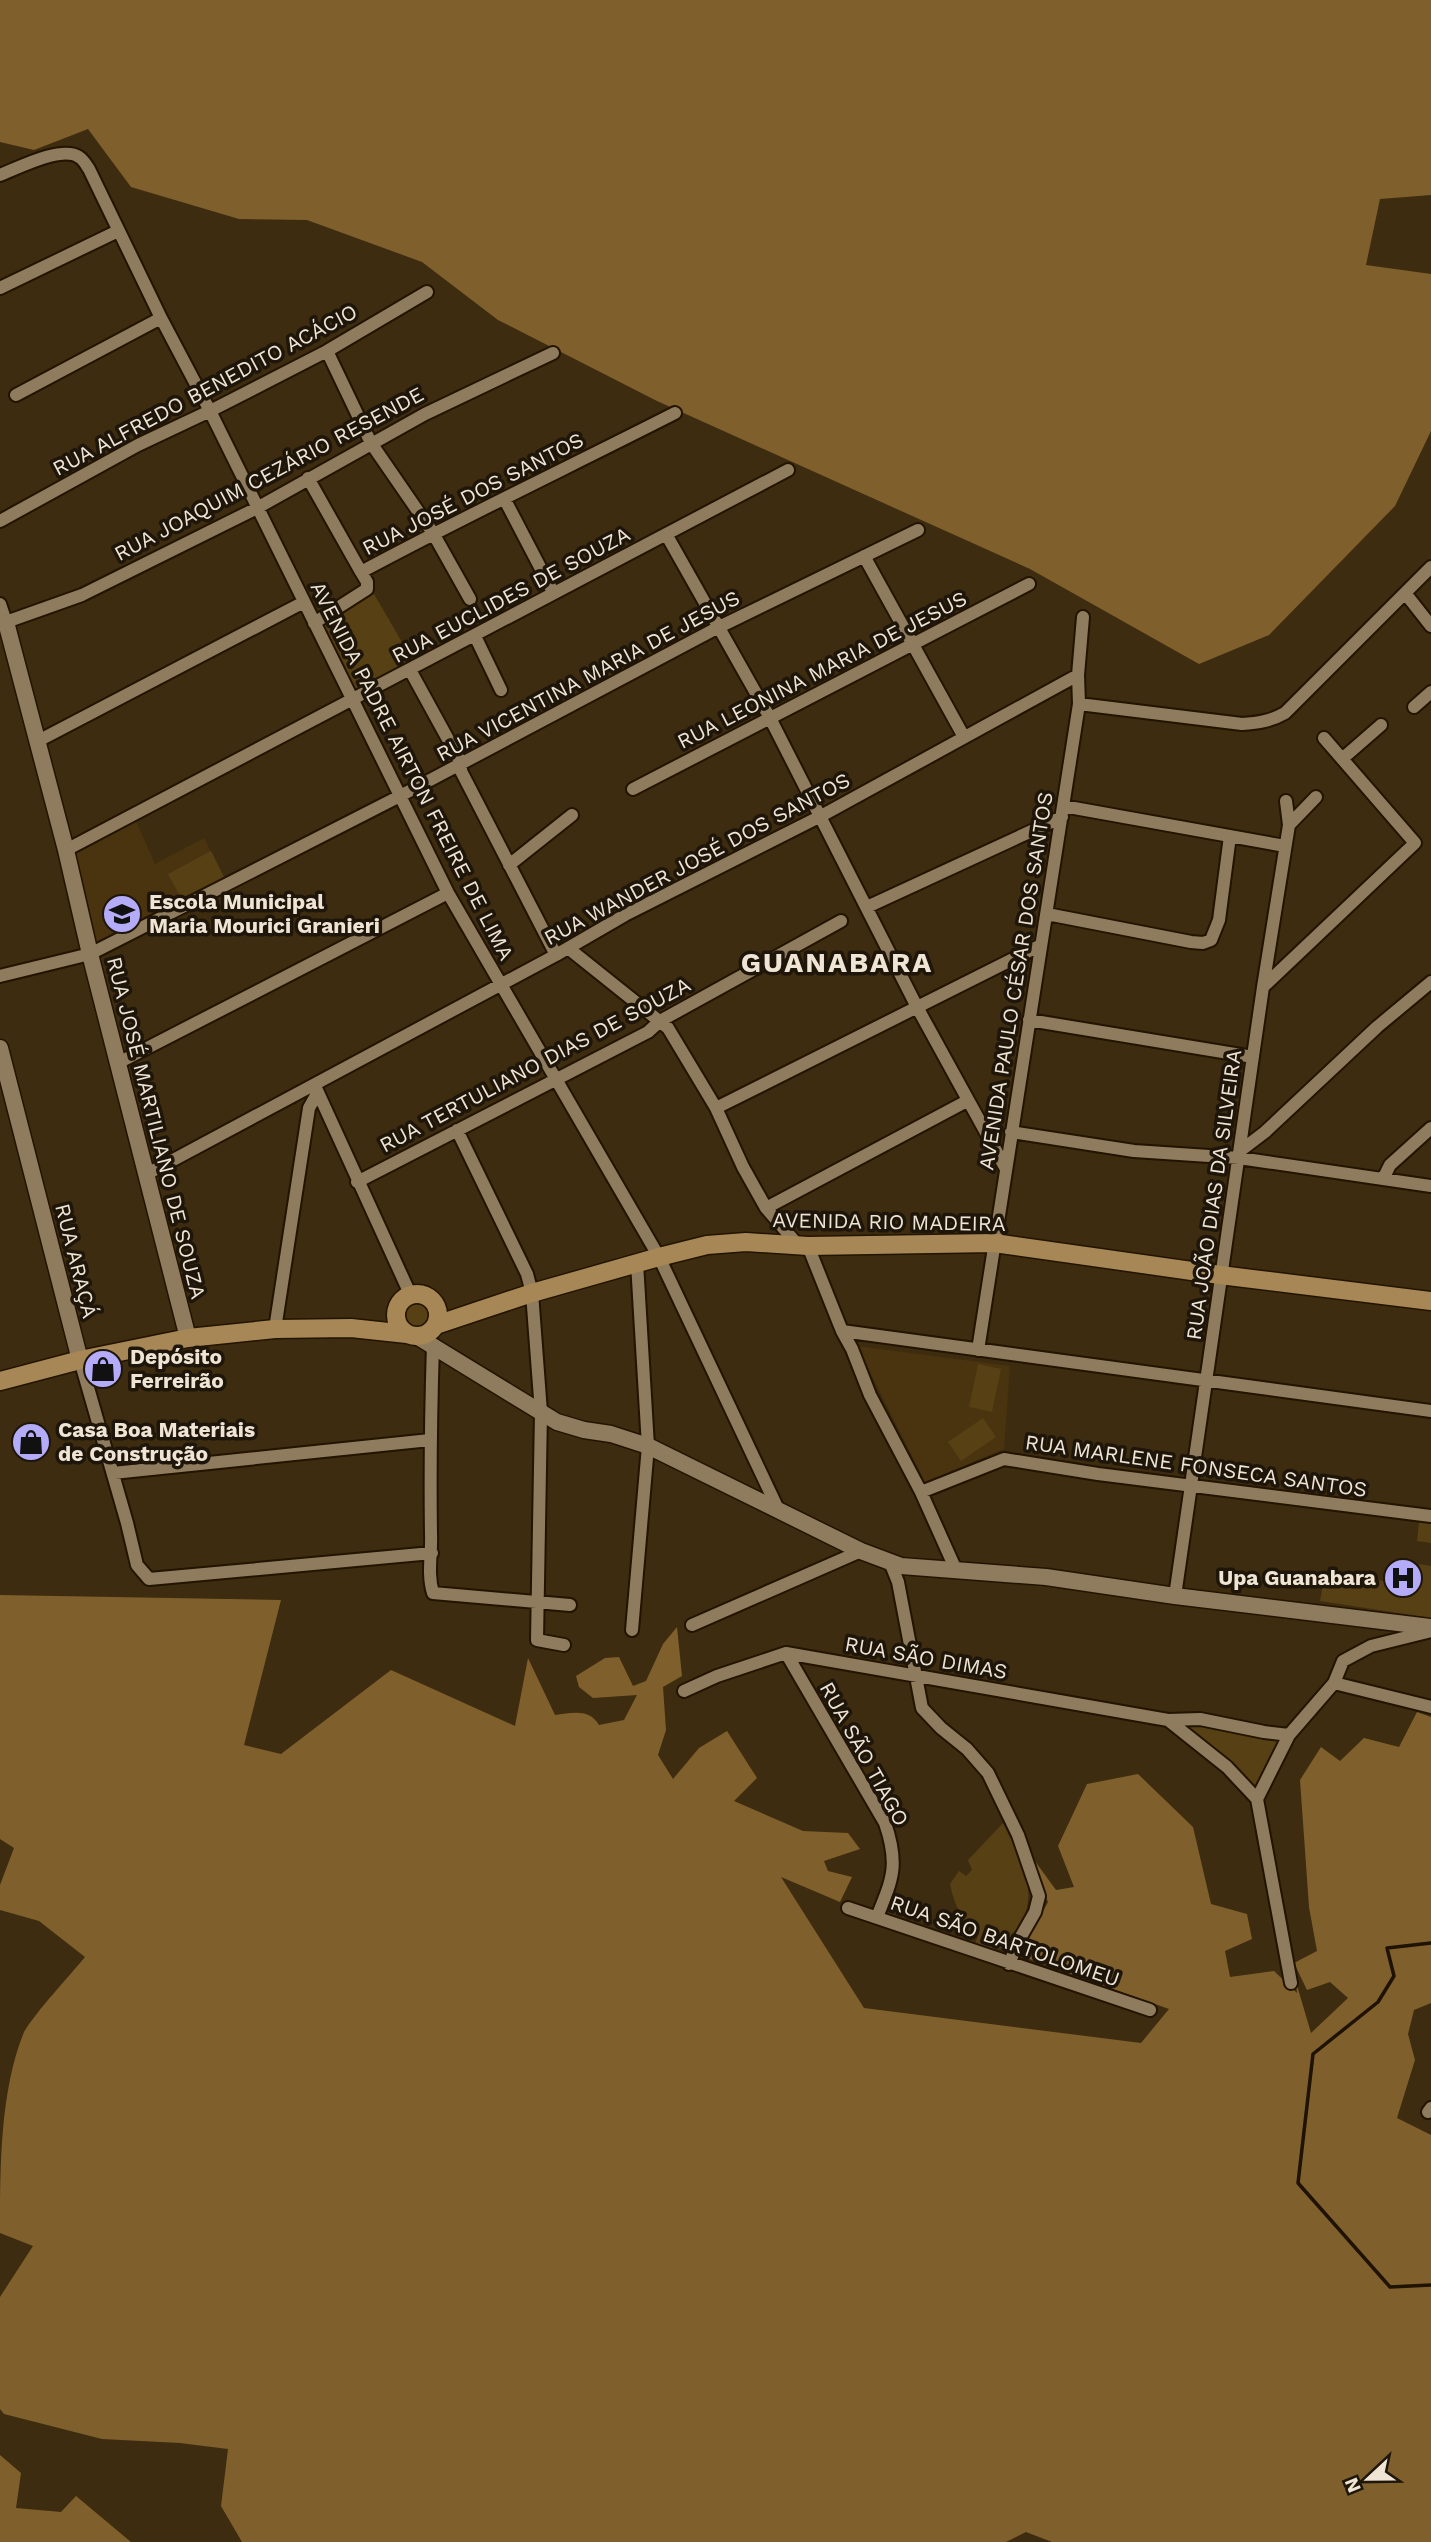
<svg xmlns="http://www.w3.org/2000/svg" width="1431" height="2542" viewBox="0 0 1431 2542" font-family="'Work Sans',sans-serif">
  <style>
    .built { fill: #49340f }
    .green { fill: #584015 }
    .forest { fill: #7f602d }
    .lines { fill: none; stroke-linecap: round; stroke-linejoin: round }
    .stream { stroke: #201200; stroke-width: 3.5 }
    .minor-casing { stroke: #231400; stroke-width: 16 }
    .tertiary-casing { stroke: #231400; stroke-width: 19 }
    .secondary-casing { stroke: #231400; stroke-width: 21 }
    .minor { stroke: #8f7b5d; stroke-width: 12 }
    .tertiary { stroke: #8f7b5d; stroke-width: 16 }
    .secondary { stroke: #a68755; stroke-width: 18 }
    .labels { text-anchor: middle; stroke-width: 7; stroke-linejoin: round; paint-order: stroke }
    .street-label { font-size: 21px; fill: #f0e5d5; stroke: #1e160a }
    .poi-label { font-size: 21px; font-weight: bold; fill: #f0e5d5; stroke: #1e160a; text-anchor: start }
    .district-label { font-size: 28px; font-weight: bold; letter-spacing: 2px; fill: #f0e5d5; stroke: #1e160a }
  </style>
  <rect width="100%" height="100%" fill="#3d2c0f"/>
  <path class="built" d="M136 821 155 864 204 838 225 881 93 946 72 856Z
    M857 1346 1010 1366 1004 1449 925 1482Z"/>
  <path class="green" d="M374 594 413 661 356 695 320 625Z
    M211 851 225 879 183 902 168 874Z
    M402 1315a13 13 0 1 1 26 0a13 13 0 1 1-26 0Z
    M978 1364 1001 1369 992 1412 969 1407Z
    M983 1418 996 1437 961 1461 948 1442Z
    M1419 1522 1431 1523V1543L1417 1541Z
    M1395 1561H1398L1401 1571 1417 1573 1419 1564 1431 1566V1618L1320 1601 1325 1574 1392 1582Z
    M1184 1723 1287 1740 1262 1792Z
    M1003 1823C1016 1850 1035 1881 1026 1911 1022 1924 1010 1937 1003 1948L984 1951 974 1946 979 1933C962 1921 954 1905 950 1884L959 1871 966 1876 972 1870 968 1860Z"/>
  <path class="forest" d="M0 0H1431V195L1380 199 1366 265 1431 274V431L1395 506 1269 635 1199 664 1030 569 657 401 498 320 422 262 307 220 239 219 131 187 88 129 34 150 0 142Z
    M0 1595 281 1600 244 1745 281 1754 391 1670 515 1726 528 1658 555 1715C572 1713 589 1708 599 1725L624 1720 637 1695 593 1698 579 1687 576 1676 605 1658 619 1657 633 1686 646 1681 663 1644 677 1627 682 1676 663 1687 666 1730 658 1755 673 1779 699 1748 727 1731 757 1778 734 1801 803 1831 848 1833 860 1849 824 1861 828 1871 852 1877 840 1902 781 1877 864 2008 1141 2043 1169 2009 1024 1957 1028 1939 1048 1902 1029 1853 1056 1890 1074 1887 1058 1846 1087 1784 1138 1774 1193 1827 1211 1904 1247 1914 1252 1939 1225 1951 1230 1977 1274 1971 1297 1993 1296 1982 1311 2033 1348 1998 1330 1982 1307 1990 1294 1963 1317 1951 1309 1907 1300 1780 1321 1747 1340 1761 1364 1738 1399 1747 1417 1712 1431 1717V2003L1414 2010 1408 2034 1415 2060 1397 2118 1431 2135V2542H1052L1026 2532 1006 2542H242L221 2506 228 2449 180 2443 102 2439 4 2414 0 2409V2297L33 2246 0 2233C0 2167 0 2091 24 2032 38 2009 67 1979 85 1957L39 1921 0 1910V1885L14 1848 0 1839Z
    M0 2455 21 2473 16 2508 61 2512 76 2496 131 2542H0Z"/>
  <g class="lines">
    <path class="stream" d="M1431 1943 1387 1948 1394 1976 1378 2002 1313 2054 1298 2183 1390 2287 1431 2285"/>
    <defs>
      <path id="minor" d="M0 175C18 168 62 145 79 157 83 159 87 166 89 169L161 318 210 411 448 893 659 1257 778 1509
        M0 288 118 231
        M327 351 371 443 433 533 470 599
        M16 395 161 318
        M308 478 361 572
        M505 500 553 592
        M0 521 138 445 210 411 327 351 427 292
        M666 534 770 718 917 1007 1006 1169
        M864 556 964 737
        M1405 593 1431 626
        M0 604 6 622 82 595 257 508 425 414 553 353
        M314 623 367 589V582L361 572C465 516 571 466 675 413
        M475 636 501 690
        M410 670 461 763V771L556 955
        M1079 704 1242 724C1258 723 1271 721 1285 713L1431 567
        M1414 707 1431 692
        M38 741 304 602
        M1342 759 1381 725
        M633 789 1029 584
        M1063 806 1285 846
        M1289 825 1316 797
        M66 850C308 724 548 597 788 470
        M509 865 572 815
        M867 907 1062 817
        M1047 914 1191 942 1203 943 1211 940 1219 920 1230 836
        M568 948 668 1028 716 1108 743 1167 766 1208 797 1244
        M0 976 90 954 400 796 717 628 918 530
        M1263 987 1415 843 1324 738
        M1029 1020 1253 1057
        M118 1063 448 893
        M316 1088 411 1296
        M716 1108 1041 945
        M457 1130 527 1274 532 1293 541 1412 537 1640 564 1645
        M1011 1132 1134 1151 1239 1158 1431 1186
        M1240 1151 1265 1132 1377 1027 1431 982
        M147 1174 556 955 625 915 821 816 1078 675
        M1383 1179 1390 1165 1431 1128
        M357 1182 648 1032 660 1021 841 921
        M766 1208 967 1101
        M808 1246 842 1331 852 1349 870 1395 921 1492 956 1570
        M275 1329 309 1108 318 1092
        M842 1331 1431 1411
        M433 1344C431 1408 430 1470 431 1534 432 1553 427 1574 433 1593L570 1605
        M978 1350 1079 704 1078 675 1083 617
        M80 1360 127 1523 137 1565 149 1579 432 1553
        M113 1473 430 1440
        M921 1492 1004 1459 1098 1474 1431 1516
        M890 1562 898 1582 922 1708 941 1728 967 1749 988 1773 1018 1835 1039 1896 1035 1912 1019 1940 1009 1964
        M1175 1596 1263 987 1289 825 1286 801
        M692 1625 861 1551
        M632 1630 648 1446 637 1263
        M786 1653 885 1823C899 1864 893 1878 877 1917
        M1334 1683 1431 1707
        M684 1691 717 1676 786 1653 1168 1720 1200 1719 1264 1732 1289 1735
        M1168 1720 1227 1767 1257 1799
        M848 1908 1150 2010
        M1291 1983 1257 1799 1289 1735 1334 1683 1343 1661 1371 1646 1431 1631
        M1428 2112 1431 2108"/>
      <path id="tertiary" d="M0 623 6 622 66 850 90 954 188 1338
        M0 1048 80 1360
        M418 1337 557 1422 584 1430 611 1434 648 1446 861 1551 901 1566 1046 1577 1175 1596 1431 1627"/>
      <path id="secondary" d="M396 1315a21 21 0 1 1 42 0a21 21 0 1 1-42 0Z
        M436 1325 532 1293 659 1257 707 1245 746 1242 808 1246 994 1243 1220 1275 1431 1301
        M0 1381 80 1360 188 1338 275 1329 351 1328 407 1334"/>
    </defs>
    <use href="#minor" class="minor-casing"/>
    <use href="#tertiary" class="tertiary-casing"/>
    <use href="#secondary" class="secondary-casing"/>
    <use href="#minor" class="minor"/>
    <use href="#tertiary" class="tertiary"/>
    <use href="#secondary" class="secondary"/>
  </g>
  <defs>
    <symbol id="school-disc" viewBox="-11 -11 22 22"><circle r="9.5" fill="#b4acf9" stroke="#1e160a"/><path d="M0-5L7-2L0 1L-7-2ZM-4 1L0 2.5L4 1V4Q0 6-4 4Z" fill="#111"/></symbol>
    <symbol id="shop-disc" viewBox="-11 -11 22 22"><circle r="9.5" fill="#b4acf9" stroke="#1e160a"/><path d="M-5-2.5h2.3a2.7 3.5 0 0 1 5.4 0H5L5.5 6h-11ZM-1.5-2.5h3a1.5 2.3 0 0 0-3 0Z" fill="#111"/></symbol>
    <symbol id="hospital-disc" viewBox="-11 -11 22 22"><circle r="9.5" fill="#b4acf9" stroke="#1e160a"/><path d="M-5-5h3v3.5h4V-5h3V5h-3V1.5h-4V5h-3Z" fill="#111"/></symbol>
  </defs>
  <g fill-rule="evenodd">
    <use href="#school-disc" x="100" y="892" width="44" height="44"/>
    <use href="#shop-disc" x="81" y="1347" width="44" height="44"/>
    <use href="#shop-disc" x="9" y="1420" width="44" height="44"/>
    <use href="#hospital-disc" x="1381" y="1556" width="44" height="44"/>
  </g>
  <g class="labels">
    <g class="street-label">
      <text transform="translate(205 390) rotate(-28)" y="7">RUA ALFREDO BENEDITO ACÁCIO</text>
      <text transform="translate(269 474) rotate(-28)" y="7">RUA JOAQUIM CEZÁRIO RESENDE</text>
      <text transform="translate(473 494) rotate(-27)" y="7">RUA JOSÉ DOS SANTOS</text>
      <text transform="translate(511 595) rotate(-28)" y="7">RUA EUCLIDES DE SOUZA</text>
      <text transform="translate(822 670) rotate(-27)" y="7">RUA LEONINA MARIA DE JESUS</text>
      <text transform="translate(588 676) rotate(-28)" y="7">RUA VICENTINA MARIA DE JESUS</text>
      <text transform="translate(412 771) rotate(63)" y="7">AVENIDA PADRE AIRTON FREIRE DE LIMA</text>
      <text transform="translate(697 859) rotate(-28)" y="7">RUA WANDER JOSÉ DOS SANTOS</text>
      <text transform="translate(1016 981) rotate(-81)" y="7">AVENIDA PAULO CÉSAR DOS SANTOS</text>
      <text transform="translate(535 1065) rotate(-28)" y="7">RUA TERTULIANO DIAS DE SOUZA</text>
      <text transform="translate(156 1128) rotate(76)" y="7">RUA JOSÉ MARTILIANO DE SOUZA</text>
      <text transform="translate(1214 1195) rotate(-82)" y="7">RUA JOÃO DIAS DA SILVEIRA</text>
      <text transform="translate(889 1222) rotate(1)" y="7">AVENIDA RIO MADEIRA</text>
      <text transform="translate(76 1261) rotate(76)" y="7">RUA ARAÇÁ</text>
      <text transform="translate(1196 1466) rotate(8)" y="7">RUA MARLENE FONSECA SANTOS</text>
      <text transform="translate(926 1658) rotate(10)" y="7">RUA SÃO DIMAS</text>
      <text transform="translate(864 1754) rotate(61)" y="7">RUA SÃO TIAGO</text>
      <text transform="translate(1005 1941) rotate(19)" y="7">RUA SÃO BARTOLOMEU</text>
    </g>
    <g class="poi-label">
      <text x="149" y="909">Escola Municipal<tspan x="149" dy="24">Maria Mourici Granieri</tspan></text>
      <text x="130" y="1364">Depósito<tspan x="130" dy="24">Ferreirão</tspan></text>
      <text x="58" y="1437">Casa Boa Materiais<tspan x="58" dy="24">de Construção</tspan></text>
      <text x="1376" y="1585" text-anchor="end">Upa Guanabara</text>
    </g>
    <g class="district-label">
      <text x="837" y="972">GUANABARA</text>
    </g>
  </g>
  <g transform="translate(1368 2479) rotate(248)" stroke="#1e160a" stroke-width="5" paint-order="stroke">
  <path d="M0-5L12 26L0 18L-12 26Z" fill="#f0e5d5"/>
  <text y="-10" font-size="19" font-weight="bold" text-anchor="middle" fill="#f0e5d5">N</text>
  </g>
</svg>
